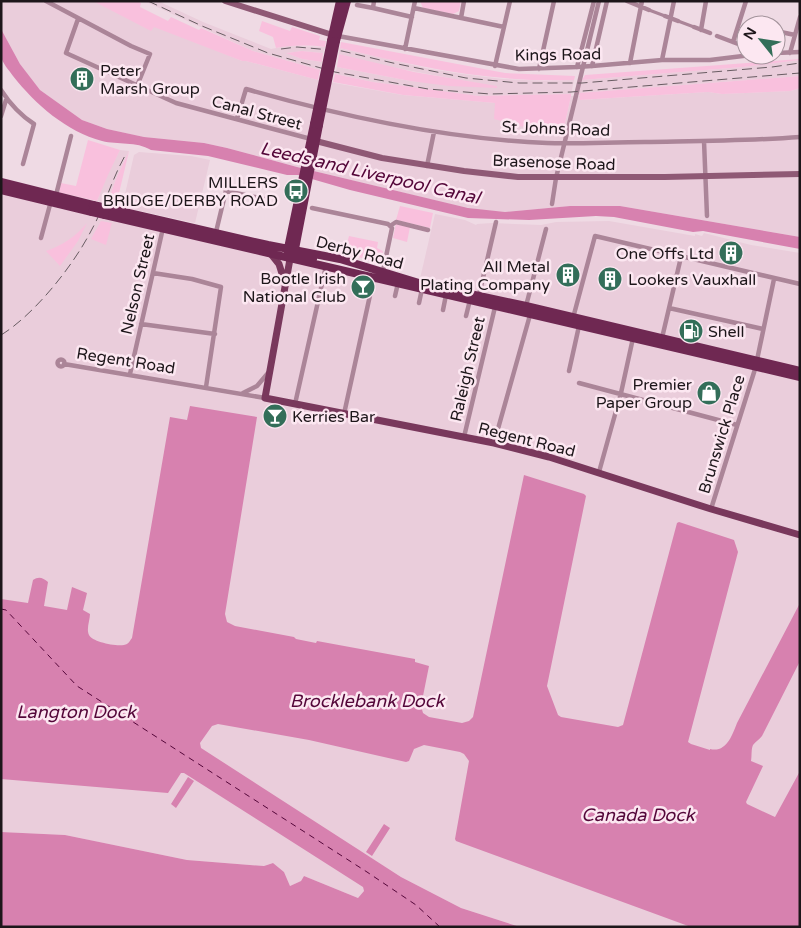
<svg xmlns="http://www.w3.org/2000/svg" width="801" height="928" viewBox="0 0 801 928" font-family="'Varela Round',sans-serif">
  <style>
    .built { fill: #eacddb }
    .green { fill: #f9c0dd }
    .water { fill: #d781af }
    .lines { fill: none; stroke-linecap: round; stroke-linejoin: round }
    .ferry { stroke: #540639; stroke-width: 1; stroke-dasharray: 6 5; stroke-linecap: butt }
    .pedestrian { stroke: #ab8598; stroke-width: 3 }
    .minor { stroke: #ab8598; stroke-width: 4.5 }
    .secondary { stroke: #8f5975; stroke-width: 6 }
    .primary { stroke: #79385c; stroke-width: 7 }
    .trunk { stroke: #6f2852; stroke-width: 8 }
    .rail { stroke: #685c62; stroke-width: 1; stroke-dasharray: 10 5; stroke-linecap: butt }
    .minor-bridge { stroke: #ab8598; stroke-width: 4.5 }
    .trunk-bridge { stroke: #6f2852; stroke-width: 8 }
    .labels { text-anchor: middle; stroke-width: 5; stroke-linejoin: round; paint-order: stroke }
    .street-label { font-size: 16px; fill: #1d161a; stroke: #fce7f1 }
    .poi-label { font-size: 16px; fill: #1d161a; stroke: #fce7f1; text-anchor: end }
    .water-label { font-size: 18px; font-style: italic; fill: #540639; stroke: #fce7f1 }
  </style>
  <rect width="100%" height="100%" fill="#efdae4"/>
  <path class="built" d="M1 1H96L242 61H246L318 80 402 95 495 103 562 137 571 96H581L580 100 708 92 722 94 791 91 800 88V237L620 206H570L505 212 481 210 454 205 297 167 227 148 204 143 144 137 107 129 82 120 68 111 40 90 33 82 20 64 1 29Z
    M144 1H158L203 22 271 49 287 46 325 47 323 53 302 51 287 53 302 59 322 62 320 70 253 51Z
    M340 48 430 69 462 74 503 79 544 81 574 80 571 94 479 96 425 90 373 82 335 74 337 67 410 81 497 87 380 65 339 54Z
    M800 60V76L579 93 582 80 743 67Z
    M120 150 129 151 116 179 107 204 97 201 107 175Z
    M139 152 191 156 210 160 195 223 122 207 134 155Z
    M1 190 800 377V927H520L461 908 401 877 368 856 363 887 364 891 358 898 304 876 301 881 290 886 284 872 273 863 264 866 187 860 65 835 1 832Z
    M435 214 465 220 476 225 477 224 492 223 541 225 556 222 609 221 695 236V234L702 236 704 233 751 245 800 253V371L419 283Z"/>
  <path class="green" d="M93 1H137L141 3 140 7 168 21 171 17 199 30 201 28 253 51 320 70 318 80 246 61H242L154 27 151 31Z
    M420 1H461L459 11 453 14 423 8Z
    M262 21 290 31 292 27 320 36 319 40 326 41 325 47C309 45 293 45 276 48L273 37 259 31Z
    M341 42 505 73 575 76 574 80C494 83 417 67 340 48Z
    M302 51 323 53 322 62 302 59 286 53Z
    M339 54 414 72 497 86V88L449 86 410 81 337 67Z
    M800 59V60L743 67 582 80 585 75Z
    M335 74 373 82 479 96 571 94V96L562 137 494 119 495 103 403 95 333 82Z
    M800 76V88L791 91 722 94 708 92 580 100 579 93Z
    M88 140 120 150 108 175 97 201 58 192 61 183 76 186Z
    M129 151 116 206 107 204 116 179Z
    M400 206 433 213 430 228 396 220Z
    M101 221 112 223 106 245 91 239Z
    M87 223 78 241 60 266 46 251C63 245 75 237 87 223Z
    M396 223 410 227 407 242 393 238Z
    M349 236 378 242 377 248 383 251 381 262 344 254Z"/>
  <path class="water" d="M1 29 20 64 40 90 82 120 107 129 144 137 204 143 227 148 297 167 468 208 505 212 570 206H620L800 237V249L703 231 693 232 614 217 596 216 529 220 468 218 350 190 298 175H287L208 156 151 150C136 141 118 145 102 141 67 132 35 104 13 76 9 70 2 63 1 56 0 48 1 38 1 29Z
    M190 406 257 417 225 614 227 622 235 626 294 637 296 639 316 643 317 641 415 659V662L429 666 421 706 423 713 429 717 462 723 469 721 473 717 524 475 584 494 586 496 547 686 558 715 561 717 618 727 623 725 677 523 679 522 734 540 738 552 688 742 691 744 710 750V749C726 753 732 736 737 723L800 603V661L762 736C759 740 756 741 753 745 751 749 752 756 751 761L763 766 746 802 747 804 775 817 800 771V927H691L456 841 455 839 469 761 464 754 460 752 424 745 414 749 409 761 406 762 309 740 218 724 212 726 200 743 201 748 401 877 461 908 520 927H1V832L65 835 187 860 264 866 273 863 284 872 290 886 301 881 304 876 358 898 364 891 363 887 184 773H181L168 793 1 779V599L28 603 33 580C39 576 43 578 48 582L44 606 67 610 72 587 87 593 83 610 90 614C90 620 86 629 89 635 92 642 120 648 127 644 130 642 130 640 132 638L170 417 187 420Z
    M188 777 194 781 176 808 171 804Z
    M384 824 390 828 372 856 366 852Z"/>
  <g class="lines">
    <path class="ferry" d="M1 609 6 610 77 686 367 872 416 905 440 927"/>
    <path class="pedestrian" d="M649 10 665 16
      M678 21 694 27"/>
    <path class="minor" d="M46 1 131 46 150 54 137 86
      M374 1 373 8 412 17
      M607 1 592 66 662 60H710L751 55
      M627 1 649 10
      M357 5 373 8
      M414 8 504 27
      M665 16 678 21
      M461 18 464 1
      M78 19 66 53 176 103 311 139
      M694 27 710 33
      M701 30 706 1
      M776 31 795 35
      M338 36 519 69 577 67 594 1
      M717 36 746 47
      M733 42 746 1
      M405 49 415 1
      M776 53 800 52
      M790 53 800 17
      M662 60 674 1
      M630 63 642 1
      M495 66 510 1
      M539 69 554 1
      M1 90C10 104 20 115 34 124L23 164
      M1 116 6 100
      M237 119 246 89C344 117 445 139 547 143 579 144 612 142 645 142 696 141 748 141 800 137
      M704 141 707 216
      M427 166 434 132
      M226 191 264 199
      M56 195 71 136
      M552 204 556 178 599 1
      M312 208 388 224 392 228 383 271
      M390 226 396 222 428 230
      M216 232 228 182
      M41 238 51 201
      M153 273 192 279 221 287 206 387
      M479 295 496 222
      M395 296 398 283
      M419 303 422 289
      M526 306 546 229
      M669 308 763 329
      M443 310 446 295
      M466 316 470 300
      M573 318 595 236 800 284
      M141 324 215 334
      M662 338 681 257
      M57.5 363a3.5 3.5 0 1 1 7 0a3.5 3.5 0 1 1-7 0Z
      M757 360 774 279
      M64 364 265 398
      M569 371 579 326
      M130 374 163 228
      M579 383 737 425
      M243 393 257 386 268 373
      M295 404 326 266
      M344 414 374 277
      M464 437 495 307
      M494 443 530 315
      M599 472 621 393 633 338
      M711 509 756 366"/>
    <path class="secondary" d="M225 1 336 36
      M312 140 382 158 464 171 518 177H665L800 174"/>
    <path class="primary" d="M271 254 279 264 284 280
      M290 259 265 398 494 443 549 457 711 509 800 535"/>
    <path class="trunk" d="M331 41 340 1
      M336 41 347 1
      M1 182 93 205
      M1 190 92 212
      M107 208 268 245 340 259 419 283 526 306 800 371
      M105 215 800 377
      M290 251 288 248 314 124
      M292 252 295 249 319 125
      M288 253 313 259"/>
    <path class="rail" d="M148 1 202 26 268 53 335 72 428 89 490 94 571 92 800 73
      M281 49 297 47 342 51 393 63 466 78 519 83H582L772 67 800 63
      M1 335C34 315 73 266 91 231 105 206 112 178 126 154"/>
    <path class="minor-bridge" d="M577 67 592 66"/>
    <path class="trunk-bridge" d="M314 124 331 41
      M319 125 336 41
      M93 205 107 208
      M92 212 105 215"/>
  </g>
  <defs>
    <symbol id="building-disc" viewBox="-11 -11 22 22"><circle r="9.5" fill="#336e59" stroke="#fce7f1"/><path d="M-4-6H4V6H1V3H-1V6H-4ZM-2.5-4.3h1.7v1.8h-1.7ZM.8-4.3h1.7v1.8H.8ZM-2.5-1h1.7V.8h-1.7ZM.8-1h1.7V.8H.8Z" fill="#fff"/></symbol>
    <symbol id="bus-disc" viewBox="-11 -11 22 22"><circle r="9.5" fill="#336e59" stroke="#fce7f1"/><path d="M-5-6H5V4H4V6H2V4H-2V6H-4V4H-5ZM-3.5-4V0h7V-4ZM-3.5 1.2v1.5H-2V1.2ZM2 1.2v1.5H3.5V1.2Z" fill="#fff"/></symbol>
    <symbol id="bar-disc" viewBox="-11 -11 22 22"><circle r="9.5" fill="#336e59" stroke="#fce7f1"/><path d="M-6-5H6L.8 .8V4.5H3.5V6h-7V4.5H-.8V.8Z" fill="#fff"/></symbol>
    <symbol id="fuel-disc" viewBox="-11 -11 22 22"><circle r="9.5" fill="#336e59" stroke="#fce7f1"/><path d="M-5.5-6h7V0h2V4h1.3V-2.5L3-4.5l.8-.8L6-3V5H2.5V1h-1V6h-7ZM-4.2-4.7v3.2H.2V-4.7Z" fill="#fff"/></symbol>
    <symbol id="shop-disc" viewBox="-11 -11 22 22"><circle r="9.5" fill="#336e59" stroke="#fce7f1"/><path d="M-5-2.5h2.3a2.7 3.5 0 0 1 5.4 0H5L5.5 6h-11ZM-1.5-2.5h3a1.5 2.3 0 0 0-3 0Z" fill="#fff"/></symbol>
  </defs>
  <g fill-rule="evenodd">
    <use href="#building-disc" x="68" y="65" width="28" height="28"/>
    <use href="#bus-disc" x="282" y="177" width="28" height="28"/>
    <use href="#building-disc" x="717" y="239" width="28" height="28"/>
    <use href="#building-disc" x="554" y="261" width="28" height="28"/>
    <use href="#building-disc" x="596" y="265" width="28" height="28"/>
    <use href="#bar-disc" x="349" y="273" width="28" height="28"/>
    <use href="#fuel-disc" x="677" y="317" width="28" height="28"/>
    <use href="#shop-disc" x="695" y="379" width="28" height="28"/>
    <use href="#bar-disc" x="261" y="402" width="28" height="28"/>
  </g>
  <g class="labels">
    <g class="street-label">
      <text transform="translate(558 54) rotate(-1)" y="6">Kings Road</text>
      <text transform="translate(257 112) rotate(15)" y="6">Canal Street</text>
      <text transform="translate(556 128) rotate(2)" y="6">St Johns Road</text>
      <text transform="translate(554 162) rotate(2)" y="6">Brasenose Road</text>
      <text transform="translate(360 252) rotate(15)" y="6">Derby Road</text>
      <text transform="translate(137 284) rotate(-77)" y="6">Nelson Street</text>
      <text transform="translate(126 360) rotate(9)" y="6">Regent Road</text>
      <text transform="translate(467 369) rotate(-77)" y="6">Raleigh Street</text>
      <text transform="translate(721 434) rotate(-73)" y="6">Brunswick Place</text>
      <text transform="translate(527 439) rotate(14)" y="6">Regent Road</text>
    </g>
    <g class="poi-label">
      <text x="100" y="76" text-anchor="start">Peter<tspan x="100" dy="18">Marsh Group</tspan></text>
      <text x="278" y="188">MILLERS<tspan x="278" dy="18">BRIDGE/DERBY ROAD</tspan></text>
      <text x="714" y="259">One Offs Ltd</text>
      <text x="550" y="272">All Metal<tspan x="550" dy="18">Plating Company</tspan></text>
      <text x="346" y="284">Bootle Irish<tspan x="346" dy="18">National Club</tspan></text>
      <text x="628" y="285" text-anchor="start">Lookers Vauxhall</text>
      <text x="708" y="337" text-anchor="start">Shell</text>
      <text x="692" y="390">Premier<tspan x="692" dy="18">Paper Group</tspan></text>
      <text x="292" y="422" text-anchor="start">Kerries Bar</text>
    </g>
    <g class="water-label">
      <text transform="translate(370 173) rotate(13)" y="6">Leeds and Liverpool Canal</text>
      <text x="367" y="707">Brocklebank Dock</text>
      <text x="76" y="718">Langton Dock</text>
      <text x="638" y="821">Canada Dock</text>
    </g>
  </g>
  <rect width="801" height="928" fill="none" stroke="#1d161a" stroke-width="5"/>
  <g transform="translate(761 40) rotate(300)"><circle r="24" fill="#fce7f1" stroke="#a3939b"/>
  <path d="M0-4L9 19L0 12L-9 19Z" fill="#336e59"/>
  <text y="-8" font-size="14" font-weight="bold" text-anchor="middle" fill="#1d161a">N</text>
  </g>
</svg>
